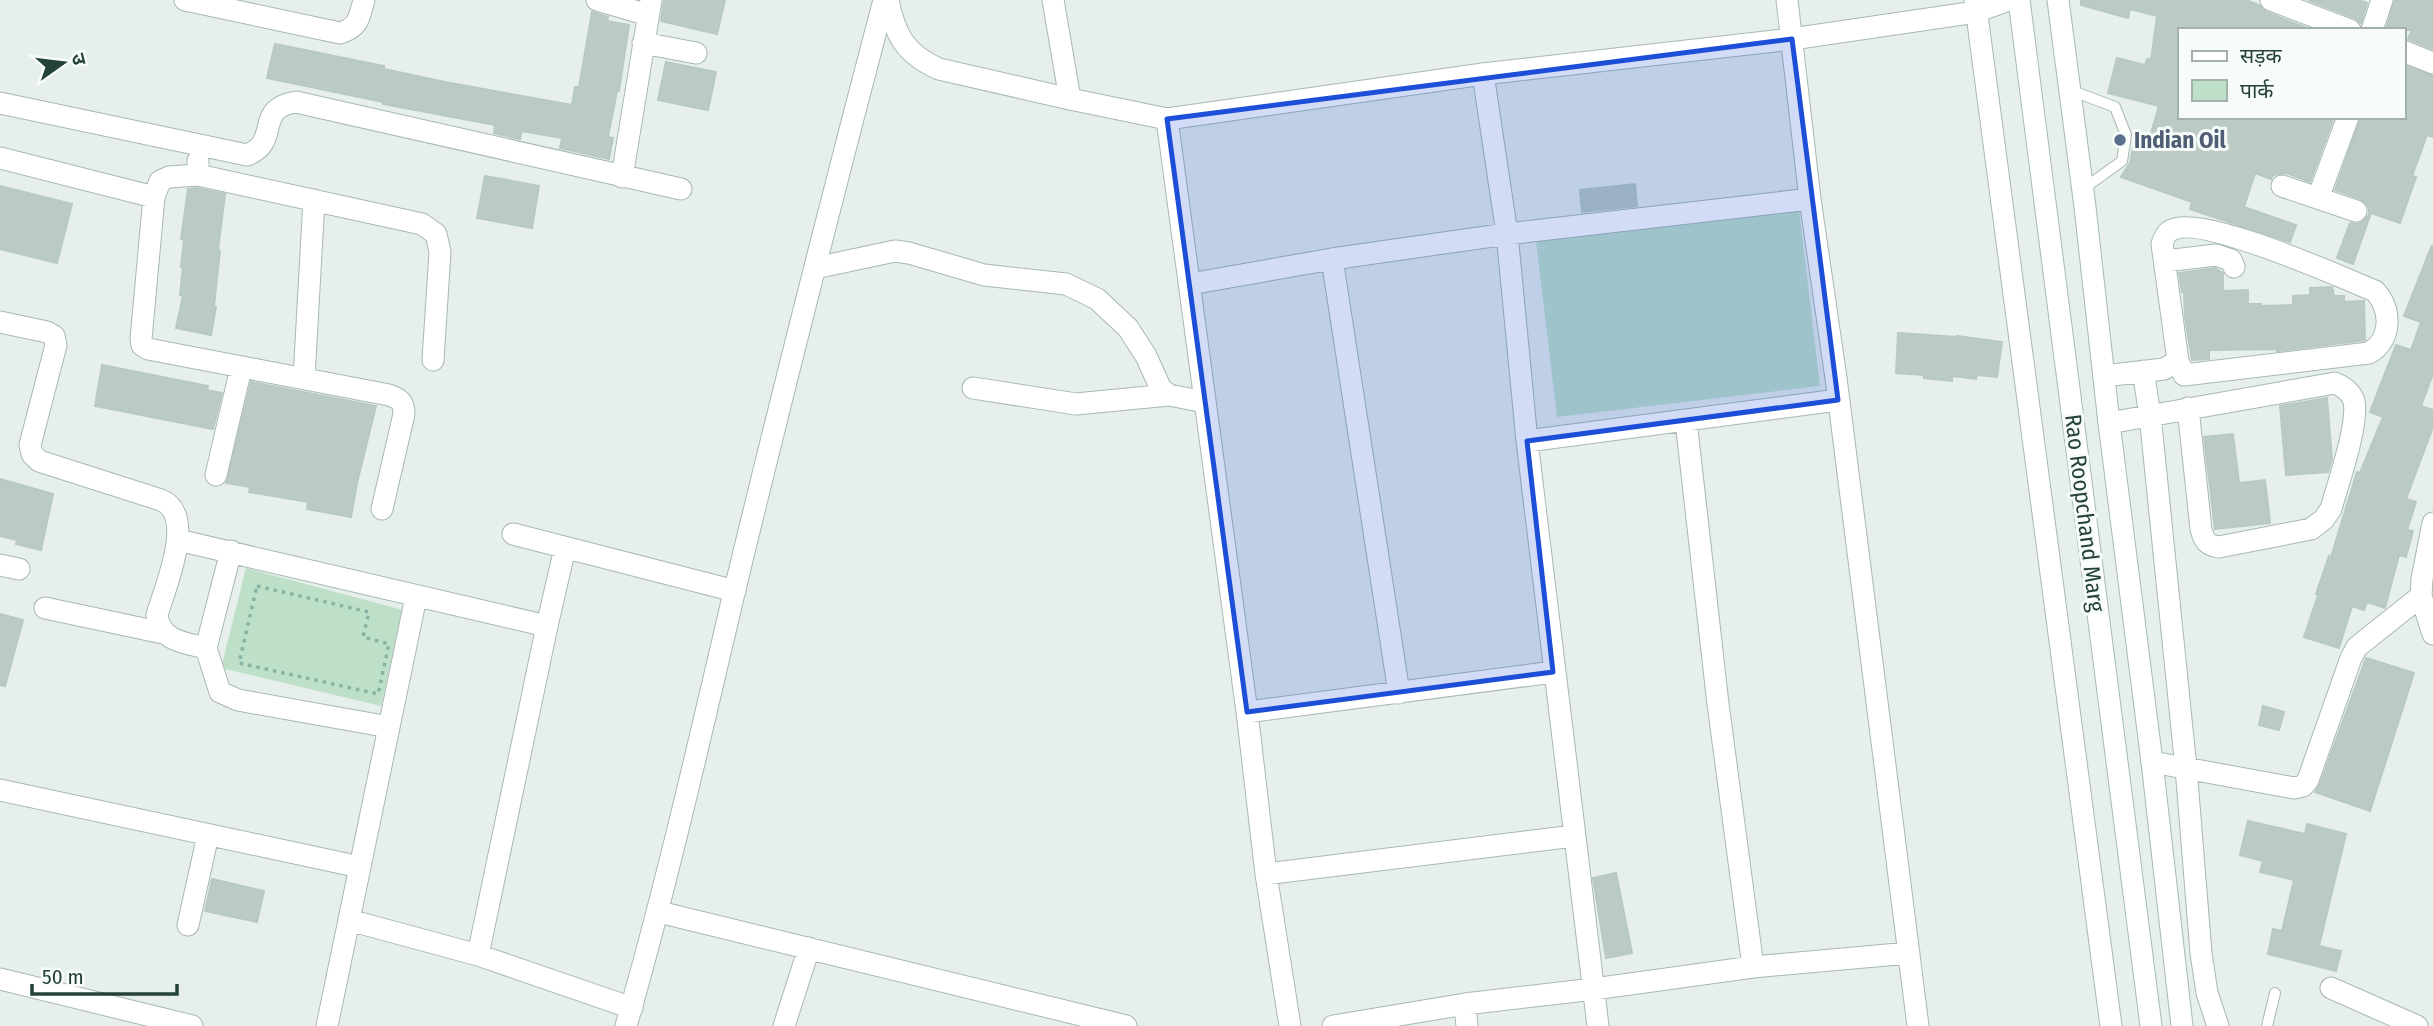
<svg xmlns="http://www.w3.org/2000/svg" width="2433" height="1026" viewBox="0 0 2433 1026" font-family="'Fira Sans Condensed','Noto Sans Devanagari',sans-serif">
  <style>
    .green { fill: #bfe0c8 }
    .building { fill: #bbcac4; stroke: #b8c9c2; stroke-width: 2 }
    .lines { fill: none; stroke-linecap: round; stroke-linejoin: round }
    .service-casing { stroke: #a8b8b2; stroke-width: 12 }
    .minor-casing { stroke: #a8b8b2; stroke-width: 23 }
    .tertiary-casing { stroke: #a8b8b2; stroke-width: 23 }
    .secondary-casing { stroke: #a4bbb3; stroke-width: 23 }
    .path { stroke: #86b3a5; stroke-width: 3.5; stroke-dasharray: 3.5 5; stroke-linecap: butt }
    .service { stroke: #fff; stroke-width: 10 }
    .minor { stroke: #fff; stroke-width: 21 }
    .tertiary { stroke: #fff; stroke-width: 21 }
    .secondary { stroke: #fff; stroke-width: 21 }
    .marked { fill: #1d4ed8; fill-opacity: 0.2; stroke: #1d4ed8; stroke-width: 5; stroke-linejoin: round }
    .service-dot { fill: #5c6f8a; stroke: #f7fbf9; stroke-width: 2.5 }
    .labels { text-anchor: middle; stroke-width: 6; stroke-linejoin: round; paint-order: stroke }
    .service-label { font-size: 23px; font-weight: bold; fill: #4e5e75; stroke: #f7fbf9; text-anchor: start }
    .street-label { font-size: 23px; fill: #24423a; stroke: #f7fbf9 }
  </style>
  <rect width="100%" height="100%" fill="#e6efeb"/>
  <path class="green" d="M1799 210 1820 386 1557 417 1536 241Z
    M246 568 403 610 381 706 221 668Z"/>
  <path class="building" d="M664 0H725L717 34 661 21Z
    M2081 0H2246L2259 5 2266 12 2312 30H2179V117H2334L2310 182 2286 173 2273 175 2271 179 2255 173 2244 207 2296 225 2290 242 2190 209 2192 202 2121 177 2130 163 2135 138 2148 143 2159 106 2108 93 2117 58 2145 65 2147 59 2151 60 2157 16 2130 9 2128 18 2081 5Z
    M2308 0H2359L2367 3 2361 23 2355 18Z
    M2395 0H2433V49L2408 39 2412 30H2386Z
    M592 12 608 17 607 21 629 25 619 91H617L608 137 613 138 609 159 560 148 562 138 522 131 520 139 494 133 495 125 383 104V102L267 78 275 44 384 66V69L445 82 572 105 575 87H579Z
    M666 62 716 72 708 110 658 100Z
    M2403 65 2433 76V137L2427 135 2412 176 2416 177 2400 223 2371 213 2353 264 2337 258 2350 223 2358 224 2364 221 2369 215V208L2361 199 2335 190 2361 117H2392L2403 121Z
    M485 176 539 186 532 228 477 218Z
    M1635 184 1637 206 1582 212 1580 190Z
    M0 186 72 204 57 263 0 249Z
    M197 188 225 194 218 250 220 251 214 306 216 307 211 335 176 328 183 296 180 295 183 267H181L184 240 181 239 188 189Z
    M2432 245 2433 374 2421 406 2433 410V427L2406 499 2416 502 2407 530 2413 531 2406 557 2399 555 2385 608 2367 602 2364 610 2352 606 2339 648 2304 637 2318 595 2316 594 2329 556 2331 557 2357 472 2360 473 2383 417 2370 412 2396 345 2411 350 2421 322 2404 316Z
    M2215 268 2223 273V291L2248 290V304H2261V306L2293 305V296L2310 295V288L2332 287 2334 296H2344V302L2364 301 2365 340 2277 351V349L2209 350V359L2192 360 2185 317 2184 292H2182L2179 273Z
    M1898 333 1957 337V336L2002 342 1997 377 1977 375 1976 379 1952 376V381L1924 378V375L1896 373Z
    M102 365 208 386 207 390 222 393 213 429 95 406Z
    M251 382 376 406 357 483 351 517 307 509 308 502 249 492 250 487 226 483Z
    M2327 398 2332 459 2328 472 2286 475 2280 406Z
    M2233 434 2239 483 2265 480 2270 523 2215 529 2204 437Z
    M0 479 53 494 41 550 16 544 17 540 0 536Z
    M0 614 23 620 5 686 0 685Z
    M2366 658 2414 673 2370 811 2315 792 2320 784Z
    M2263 706 2284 712 2279 730 2259 725Z
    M2248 821 2305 834 2307 824 2346 834 2319 946 2341 951 2336 971 2268 954 2273 929 2282 931 2294 880 2260 872 2263 861 2240 855Z
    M1616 873 1632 953 1606 958 1593 878Z
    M212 879 264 891 257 922 205 911Z"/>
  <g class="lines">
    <defs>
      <path id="service" d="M2070 90 2115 107 2126 135 2122 161 2083 189
        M2267 1026 2275 993"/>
      <path id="minor" d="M185 0 340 33C359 27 359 18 364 0
        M597 0 648 15
        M1053 0 1070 99
        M1787 0 1810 199 1836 378 1918 1026
        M1975 0 2111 1026
        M2271 0 2350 30
        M2372 30 2382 0
        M643 43 696 53
        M2403 51 2433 63
        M1483 74 1507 234 1527 441 1598 1026
        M0 103 247 155C282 141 253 109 296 102L681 189
        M1167 119 1247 712 1266 874 1290 1026
        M0 158 154 197
        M198 161V175L422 224 436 234 440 252 433 360
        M198 175 169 177 160 181 154 197 141 339 142 345 148 349C228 365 309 379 389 395 400 399 404 402 404 414L382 509
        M622 177 651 0
        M2282 186 2356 211
        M2318 198 2348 117
        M1332 259 1399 693
        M2165 261 2216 255 2231 260 2234 267
        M815 268 895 251 909 253 984 275 1066 284 1097 299 1128 328 1146 356 1161 389 1169 395 1205 402
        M1190 284 1332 259 1507 234 1810 199
        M0 322 47 332 54 336 56 345 30 445 32 454 39 461 161 500C197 515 165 587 157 615 160 641 185 643 206 648
        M2143 371 2150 415 2186 768 2201 953 2207 993 2218 1026
        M2104 376 2164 369 2178 361 2162 244C2164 239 2165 234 2170 231 2197 212 2343 278 2375 291 2392 310 2392 340 2369 353L2184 375 2178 361
        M304 378 314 200
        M973 388 1076 404 1169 395
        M1686 421 1718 704 1753 967
        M2109 423 2335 383C2344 387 2351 392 2354 401 2359 424 2338 483 2331 509L2323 520 2311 529 2219 547C2206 545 2204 540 2201 529L2188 408
        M1527 441 1838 400
        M216 475 241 368
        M2433 523 2422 579 2421 596 2433 634
        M513 534 735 591
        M178 540 547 626
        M231 551 206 648 220 692 238 700 389 727
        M0 565 19 569
        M45 608 163 633
        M1247 712 1553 672
        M2152 762 2294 788 2303 786 2308 780 2351 658 2357 647 2421 596
        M0 790 360 867
        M1266 874 1574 836
        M659 912 1126 1026
        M349 920 478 955 632 1008
        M188 925 208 835
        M478 955 547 626 565 548
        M0 979 192 1026
        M2331 988 2417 1026
        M1465 1004 1467 1026
        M327 1026 416 597
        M784 1026 809 948
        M1333 1026 1465 1004 1594 989 1753 967 1909 953"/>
      <path id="tertiary" d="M888 0C895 35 905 54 939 69L1070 99 1167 119 1483 74 1792 39 1976 12 2009 0
        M626 1026C667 883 700 738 734 593 782 395 832 197 884 0"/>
      <path id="secondary" d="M2019 0 2151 1026
        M2058 0 2085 207 2109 423 2152 762 2182 1026"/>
    </defs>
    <use href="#service" class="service-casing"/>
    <use href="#minor" class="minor-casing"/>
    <use href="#tertiary" class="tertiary-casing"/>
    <use href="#secondary" class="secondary-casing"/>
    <path class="path" d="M257 586 369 612 363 637 389 644 378 694 239 663Z"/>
    <use href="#service" class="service"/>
    <use href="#minor" class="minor"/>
    <use href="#tertiary" class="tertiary"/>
    <use href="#secondary" class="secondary"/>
  </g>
  <path class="marked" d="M1792 39 1838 400 1527 441 1553 672 1247 712 1167 119Z"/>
  <circle class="service-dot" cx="2120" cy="140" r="7"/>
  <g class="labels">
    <g class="service-label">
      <text x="2134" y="148">Indian Oil</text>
    </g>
    <g class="street-label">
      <text transform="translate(2085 513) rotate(83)" y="8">Rao Roopchand Marg</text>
    </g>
  </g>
  <rect x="2178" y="28" width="228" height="91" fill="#f7fbf9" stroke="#a3b1ad" stroke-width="2"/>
  <rect x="2192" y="51" width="35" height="10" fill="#ffffff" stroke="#a3b1ad" stroke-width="2"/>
  <text x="2240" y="63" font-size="21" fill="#24423a">सड़क</text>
  <rect x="2192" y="80" width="35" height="21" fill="#bfe0c8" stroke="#a3b1ad" stroke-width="2"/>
  <text x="2240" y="98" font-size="21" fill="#24423a">पार्क</text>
  <g transform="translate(63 63) rotate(76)" stroke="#f7fbf9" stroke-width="5" paint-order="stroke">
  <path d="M0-5L12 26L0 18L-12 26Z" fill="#24423a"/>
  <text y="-10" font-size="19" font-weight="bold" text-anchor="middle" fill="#24423a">उ</text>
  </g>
  <path d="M32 984v10h145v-10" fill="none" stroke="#24423a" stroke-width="3.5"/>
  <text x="42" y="984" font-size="21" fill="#24423a" stroke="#f7fbf9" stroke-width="5" paint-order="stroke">50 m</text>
</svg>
